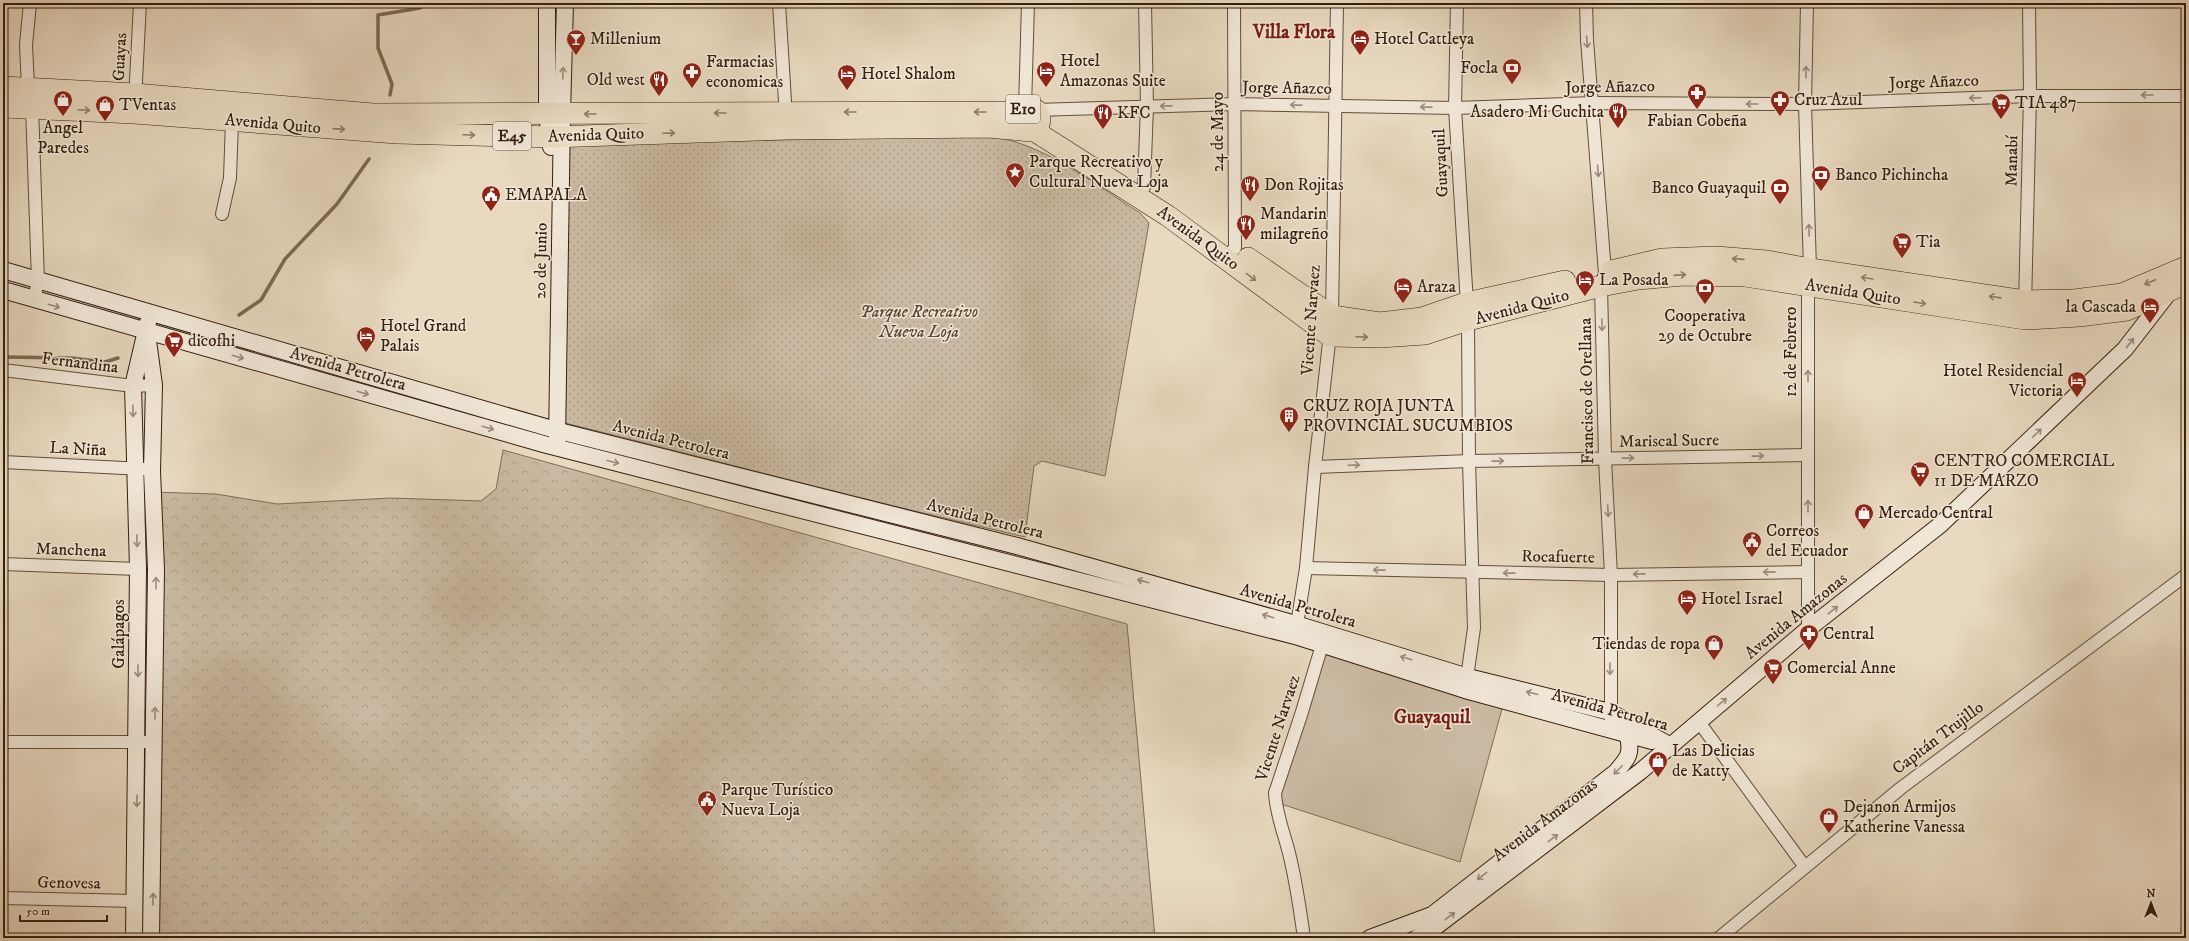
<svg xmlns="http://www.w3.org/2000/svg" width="2189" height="941" viewBox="0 0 2189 941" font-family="'IM FELL DW Pica',serif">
  <defs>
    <pattern id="forest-crowns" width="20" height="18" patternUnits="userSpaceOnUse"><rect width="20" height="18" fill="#cab9a2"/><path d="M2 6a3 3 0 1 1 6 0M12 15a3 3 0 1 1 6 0" fill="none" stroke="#ae9f8a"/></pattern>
    <pattern id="park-dots" width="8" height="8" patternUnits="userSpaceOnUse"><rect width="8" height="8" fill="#cab9a2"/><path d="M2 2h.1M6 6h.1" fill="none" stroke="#ae9f8a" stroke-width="1.8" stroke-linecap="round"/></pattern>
  </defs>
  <rect width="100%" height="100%" fill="#e8d9c0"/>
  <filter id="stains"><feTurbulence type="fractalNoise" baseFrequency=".005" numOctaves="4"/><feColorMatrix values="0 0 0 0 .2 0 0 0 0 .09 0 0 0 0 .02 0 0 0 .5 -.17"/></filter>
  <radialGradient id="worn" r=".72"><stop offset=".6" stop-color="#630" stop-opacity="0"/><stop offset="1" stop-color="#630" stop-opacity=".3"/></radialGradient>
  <path fill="#cab9a2" stroke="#806c58" d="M1323,653l180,52 -43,157 -182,-59z"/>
  <path fill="url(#forest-crowns)" stroke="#806c58" d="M503,450l624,174 28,314h-998l-6,-446 65,2 61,10 114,-6 90,3 15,-12z"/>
  <path fill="url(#park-dots)" stroke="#806c58" d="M987,136c54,5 107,48 153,77l9,10 -44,253 -63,-15 -8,5 -9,71c-154,-35 -307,-76 -460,-114l4,-279z"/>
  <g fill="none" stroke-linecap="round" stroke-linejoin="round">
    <g stroke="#7c6954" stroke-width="3.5">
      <path d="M390,95l2,-11 -14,-36v-33l42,-7 9,-5"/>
      <path d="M239,315l22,-15 24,-41 52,-55 32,-45"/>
      <path d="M3,357l68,1 34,4 13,-4"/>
    </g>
    <g stroke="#624e3a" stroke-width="14">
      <g id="street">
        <path d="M779,3l7,115"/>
        <path d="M1457,3l-2,105 13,212 1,141 5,167 -8,57"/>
        <path d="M1586,3l1,37 18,233 -4,13 4,173 6,116v145"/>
        <path d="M1807,3l-2,101 5,165 -2,16v344"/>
        <path d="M28,87l-2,-42 4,-42"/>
        <path d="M135,100l5,-97"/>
        <path d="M32,107l6,174 -4,19"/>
        <path d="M1025,108l3,-105"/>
        <path d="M1035,110l200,-6 220,4 138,-5 212,1 225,-8h156"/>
        <path d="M1144,187l3,-81 -2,-103"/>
        <path d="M222,214l8,-36 2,-57"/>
        <path d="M1226,258l9,-10 -1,-245"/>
        <path d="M2025,306l5,-210 -1,-93"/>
        <path d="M3,370l130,16 21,-1"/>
        <path d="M3,462l141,7"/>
        <path d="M1315,467l154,-6 339,-6"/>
        <path d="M3,564l135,5"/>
        <path d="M1306,568l305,7 197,-3"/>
        <path d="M1296,631l10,-63 9,-101 17,-151 5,-313"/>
        <path d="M1699,722l106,145"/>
        <path d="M3,742h152"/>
        <path d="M3,898l132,3"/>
        <path d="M1304,938c-4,-29 -8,-57 -15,-85 -5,-20 -13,-39 -14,-60l26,-78 21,-70"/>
        <path d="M1719,938l182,-150 285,-213"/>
      </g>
    </g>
    <g stroke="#351f0e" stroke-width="18">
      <g id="secondary">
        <path d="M547,3v111l4,33"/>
        <path d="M3,270l556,161 458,115 282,79 169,52 142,35 61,34"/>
        <path d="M3,290l544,155 748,191 170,54 187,51"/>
        <path d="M148,341l6,44 -2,86 4,98 -5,369"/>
        <path d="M557,442l5,-328 3,-111"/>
        <path d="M134,938l4,-369 -5,-183 15,-64"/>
        <path d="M1370,938l62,-23 184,-143c12,-14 16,-18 12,-36"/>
        <path d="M1417,938l17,-10 207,-157 167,-142 132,-104 185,-176 45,-58"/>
      </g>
    </g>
    <g stroke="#351f0e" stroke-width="22">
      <g id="highway">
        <path d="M3,87l132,7 238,20 646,-2"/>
        <path d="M3,107l131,6 263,20 155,4 235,-8 201,-2 34,3"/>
        <circle cx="1028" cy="119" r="12"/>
        <path d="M1033,130l135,86 162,120 50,1 45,-3 43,-14 133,-34 37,-7 45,-4 62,1 280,43 54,-3 48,-6 59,-27"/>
        <path d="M1248,258l84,58 48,7 42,-5 44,-15 99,-22"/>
        <path d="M1611,271l51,-12 54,-2 51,4 43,8 215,32 49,-1 48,-6 64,-27"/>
      </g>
    </g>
    <use href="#street" stroke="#f0e6d6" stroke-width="12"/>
    <use href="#secondary" stroke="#f0e6d6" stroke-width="16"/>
    <use href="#highway" stroke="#e8d9c0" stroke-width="21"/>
  </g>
  <defs><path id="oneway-shaft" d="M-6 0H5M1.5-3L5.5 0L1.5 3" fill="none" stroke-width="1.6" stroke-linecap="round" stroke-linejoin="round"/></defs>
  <g stroke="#9c8c7c">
    <use href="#oneway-shaft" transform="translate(1587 42) rotate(86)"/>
    <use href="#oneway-shaft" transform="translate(1806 72) rotate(-89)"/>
    <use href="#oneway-shaft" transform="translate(563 73) rotate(-88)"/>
    <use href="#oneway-shaft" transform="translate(2147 95) rotate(180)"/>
    <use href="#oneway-shaft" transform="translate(1975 98) rotate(178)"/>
    <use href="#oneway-shaft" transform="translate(1752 104) rotate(-180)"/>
    <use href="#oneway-shaft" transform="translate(1296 105) rotate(-179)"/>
    <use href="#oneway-shaft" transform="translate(1166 106) rotate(179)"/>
    <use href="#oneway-shaft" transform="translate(1426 107) rotate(-179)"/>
    <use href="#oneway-shaft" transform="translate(1598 171) rotate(86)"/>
    <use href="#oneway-shaft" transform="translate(1809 230) rotate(-92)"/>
    <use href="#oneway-shaft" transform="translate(54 306) rotate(16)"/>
    <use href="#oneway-shaft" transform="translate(1602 325) rotate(89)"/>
    <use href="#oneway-shaft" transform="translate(2130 343) rotate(-52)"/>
    <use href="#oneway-shaft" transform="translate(238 357) rotate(16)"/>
    <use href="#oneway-shaft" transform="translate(1808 376) rotate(-90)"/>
    <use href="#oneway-shaft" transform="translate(363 393) rotate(16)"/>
    <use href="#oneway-shaft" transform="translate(133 411) rotate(89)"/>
    <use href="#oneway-shaft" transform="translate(488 428) rotate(16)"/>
    <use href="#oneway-shaft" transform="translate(2037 433) rotate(-44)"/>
    <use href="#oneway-shaft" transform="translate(1758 456) rotate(-1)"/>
    <use href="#oneway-shaft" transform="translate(1628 458) rotate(-1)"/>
    <use href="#oneway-shaft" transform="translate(1498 461) rotate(-1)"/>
    <use href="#oneway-shaft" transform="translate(613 462) rotate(14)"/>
    <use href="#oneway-shaft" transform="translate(1354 465) rotate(-2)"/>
    <use href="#oneway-shaft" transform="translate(1808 506) rotate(-90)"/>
    <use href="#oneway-shaft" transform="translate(1608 511) rotate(87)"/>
    <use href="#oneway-shaft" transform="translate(137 541) rotate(88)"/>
    <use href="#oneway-shaft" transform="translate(1379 570) rotate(-179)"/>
    <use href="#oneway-shaft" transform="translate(1769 572) rotate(179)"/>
    <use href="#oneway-shaft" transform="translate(1509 573) rotate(-179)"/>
    <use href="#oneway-shaft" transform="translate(1639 574) rotate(179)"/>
    <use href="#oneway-shaft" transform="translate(1143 581) rotate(-164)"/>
    <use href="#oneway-shaft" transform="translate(156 583) rotate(-90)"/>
    <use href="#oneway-shaft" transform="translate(1833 610) rotate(-38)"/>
    <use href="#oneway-shaft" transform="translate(1268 616) rotate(-164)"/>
    <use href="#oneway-shaft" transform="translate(1406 658) rotate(-163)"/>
    <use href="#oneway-shaft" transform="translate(1610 669) rotate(90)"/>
    <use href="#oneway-shaft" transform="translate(138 671) rotate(90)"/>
    <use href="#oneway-shaft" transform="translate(1532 693) rotate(-166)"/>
    <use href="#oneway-shaft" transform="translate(1722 702) rotate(-40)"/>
    <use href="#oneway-shaft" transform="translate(155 713) rotate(-90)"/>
    <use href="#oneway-shaft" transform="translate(1618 770) rotate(134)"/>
    <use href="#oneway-shaft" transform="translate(137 801) rotate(91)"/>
    <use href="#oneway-shaft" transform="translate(1553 838) rotate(-37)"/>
    <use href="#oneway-shaft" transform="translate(1482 876) rotate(142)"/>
    <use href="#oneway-shaft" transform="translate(153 899) rotate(-89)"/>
    <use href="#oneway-shaft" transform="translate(1450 916) rotate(-37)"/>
  </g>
  <g stroke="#8e7c67">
    <use href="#oneway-shaft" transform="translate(84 110) rotate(3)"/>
    <use href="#oneway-shaft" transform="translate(850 112) rotate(180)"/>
    <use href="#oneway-shaft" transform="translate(980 112) rotate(180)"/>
    <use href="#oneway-shaft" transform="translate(720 113) rotate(180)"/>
    <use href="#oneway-shaft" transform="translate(590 114) rotate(180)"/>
    <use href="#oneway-shaft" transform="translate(339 129) rotate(4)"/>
    <use href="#oneway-shaft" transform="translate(669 133) rotate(-2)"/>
    <use href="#oneway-shaft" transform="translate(469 135) rotate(2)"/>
    <use href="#oneway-shaft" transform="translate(1738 259) rotate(-176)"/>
    <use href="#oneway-shaft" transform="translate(1680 275) rotate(-4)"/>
    <use href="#oneway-shaft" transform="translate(1251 277) rotate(37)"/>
    <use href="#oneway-shaft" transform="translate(1867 278) rotate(-171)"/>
    <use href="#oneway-shaft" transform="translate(2150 282) rotate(157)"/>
    <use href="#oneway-shaft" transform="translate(1995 297) rotate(-172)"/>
    <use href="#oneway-shaft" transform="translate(1920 303) rotate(9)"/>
    <use href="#oneway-shaft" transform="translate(1362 337) rotate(2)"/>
  </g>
  <defs>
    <g id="bar-pin" transform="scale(1)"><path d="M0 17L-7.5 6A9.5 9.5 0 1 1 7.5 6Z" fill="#8f2418" stroke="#f0e6d6"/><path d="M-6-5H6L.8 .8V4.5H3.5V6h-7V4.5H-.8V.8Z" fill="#fff"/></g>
    <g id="hotel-pin" transform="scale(1)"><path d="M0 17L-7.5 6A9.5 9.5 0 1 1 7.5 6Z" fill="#8f2418" stroke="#f0e6d6"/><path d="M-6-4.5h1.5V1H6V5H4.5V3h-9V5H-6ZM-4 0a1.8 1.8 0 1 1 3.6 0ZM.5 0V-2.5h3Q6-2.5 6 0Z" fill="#fff"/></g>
    <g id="bank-pin" transform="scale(1)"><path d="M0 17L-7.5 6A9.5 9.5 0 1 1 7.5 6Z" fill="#8f2418" stroke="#f0e6d6"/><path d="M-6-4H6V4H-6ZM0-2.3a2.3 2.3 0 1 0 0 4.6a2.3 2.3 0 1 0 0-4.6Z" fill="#fff"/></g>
    <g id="pharmacy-pin" transform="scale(1)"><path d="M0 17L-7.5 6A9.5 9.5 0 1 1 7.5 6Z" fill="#8f2418" stroke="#f0e6d6"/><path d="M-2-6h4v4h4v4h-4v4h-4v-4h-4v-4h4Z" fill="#fff"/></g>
    <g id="restaurant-pin" transform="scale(1)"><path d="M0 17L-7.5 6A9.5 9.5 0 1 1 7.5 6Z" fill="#8f2418" stroke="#f0e6d6"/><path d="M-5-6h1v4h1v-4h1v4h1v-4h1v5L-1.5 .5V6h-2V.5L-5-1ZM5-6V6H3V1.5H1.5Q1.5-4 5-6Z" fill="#fff"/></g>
    <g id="shop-pin" transform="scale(1)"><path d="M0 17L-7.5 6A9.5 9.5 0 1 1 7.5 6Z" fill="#8f2418" stroke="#f0e6d6"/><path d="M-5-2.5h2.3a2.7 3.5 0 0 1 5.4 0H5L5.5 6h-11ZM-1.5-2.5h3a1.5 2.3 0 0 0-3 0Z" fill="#fff"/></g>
    <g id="supermarket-pin" transform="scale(1)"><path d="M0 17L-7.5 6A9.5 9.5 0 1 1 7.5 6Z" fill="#8f2418" stroke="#f0e6d6"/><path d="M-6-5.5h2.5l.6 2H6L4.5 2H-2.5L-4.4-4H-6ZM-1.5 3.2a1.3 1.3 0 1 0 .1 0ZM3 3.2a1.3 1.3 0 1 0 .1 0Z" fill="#fff"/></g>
    <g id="sight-pin" transform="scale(1)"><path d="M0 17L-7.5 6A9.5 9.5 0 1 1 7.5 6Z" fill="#8f2418" stroke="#f0e6d6"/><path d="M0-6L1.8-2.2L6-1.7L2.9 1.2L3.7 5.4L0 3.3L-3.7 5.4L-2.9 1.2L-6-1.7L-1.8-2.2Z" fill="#fff"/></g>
    <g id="civic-pin" transform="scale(1)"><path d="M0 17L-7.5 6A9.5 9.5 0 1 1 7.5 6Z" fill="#8f2418" stroke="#f0e6d6"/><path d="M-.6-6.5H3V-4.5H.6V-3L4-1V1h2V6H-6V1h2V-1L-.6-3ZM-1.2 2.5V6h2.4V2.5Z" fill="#fff"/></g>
    <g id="building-pin" transform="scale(1)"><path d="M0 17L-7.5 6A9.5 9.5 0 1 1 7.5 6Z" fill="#8f2418" stroke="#f0e6d6"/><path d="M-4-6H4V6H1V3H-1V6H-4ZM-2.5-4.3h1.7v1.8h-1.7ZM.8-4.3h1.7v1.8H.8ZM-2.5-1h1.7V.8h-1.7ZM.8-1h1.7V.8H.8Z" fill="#fff"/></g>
  </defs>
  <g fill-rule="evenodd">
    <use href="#bar-pin" x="576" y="39"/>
    <use href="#hotel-pin" x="1360" y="39"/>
    <use href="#bank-pin" x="1512" y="68"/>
    <use href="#hotel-pin" x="1046" y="71"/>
    <use href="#pharmacy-pin" x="692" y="72"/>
    <use href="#hotel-pin" x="847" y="74"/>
    <use href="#restaurant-pin" x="659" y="80"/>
    <use href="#pharmacy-pin" x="1697" y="93"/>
    <use href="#shop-pin" x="63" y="100"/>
    <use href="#pharmacy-pin" x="1780" y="100"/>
    <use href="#supermarket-pin" x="2001" y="103"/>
    <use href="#shop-pin" x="105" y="105"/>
    <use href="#restaurant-pin" x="1618" y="112"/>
    <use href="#restaurant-pin" x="1103" y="113"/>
    <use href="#sight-pin" x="1015" y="172"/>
    <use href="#bank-pin" x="1821" y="175"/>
    <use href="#restaurant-pin" x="1250" y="185"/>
    <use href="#bank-pin" x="1780" y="188"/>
    <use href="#civic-pin" x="491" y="195"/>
    <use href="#restaurant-pin" x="1246" y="224"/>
    <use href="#supermarket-pin" x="1902" y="242"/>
    <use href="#hotel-pin" x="1585" y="280"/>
    <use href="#hotel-pin" x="1403" y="287"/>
    <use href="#bank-pin" x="1705" y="288"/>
    <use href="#hotel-pin" x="2150" y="307"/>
    <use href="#hotel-pin" x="366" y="336"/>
    <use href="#supermarket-pin" x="174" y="341"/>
    <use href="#hotel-pin" x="2077" y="381"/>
    <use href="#building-pin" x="1289" y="416"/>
    <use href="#supermarket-pin" x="1920" y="471"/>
    <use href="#shop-pin" x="1864" y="513"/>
    <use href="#civic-pin" x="1752" y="541"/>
    <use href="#hotel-pin" x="1687" y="599"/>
    <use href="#pharmacy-pin" x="1809" y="634"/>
    <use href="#shop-pin" x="1714" y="644"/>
    <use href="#supermarket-pin" x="1773" y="668"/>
    <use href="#shop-pin" x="1658" y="761"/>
    <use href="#civic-pin" x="707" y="800"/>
    <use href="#shop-pin" x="1829" y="817"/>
  </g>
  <g text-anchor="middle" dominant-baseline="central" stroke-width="3" stroke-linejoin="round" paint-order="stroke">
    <g fill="#f0e6d6" stroke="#6d5b4a" stroke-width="1">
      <rect x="1006" y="95" width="34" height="28" rx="3"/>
      <rect x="493" y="122" width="38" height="28" rx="3"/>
    </g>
    <g font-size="16" font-weight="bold" fill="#351f0e">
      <text x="1023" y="109">E10</text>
      <text x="512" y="136">E45</text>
    </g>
    <g font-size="17" fill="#351f0e" stroke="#f0e6d6" text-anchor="start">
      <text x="590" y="39">Millenium</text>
      <text x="1374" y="39">Hotel Cattleya</text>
      <text x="1060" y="61">Hotel<tspan x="1060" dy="20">Amazonas Suite</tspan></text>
      <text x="706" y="62">Farmacias<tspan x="706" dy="20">economicas</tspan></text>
      <text x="1498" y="68" text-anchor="end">Focla</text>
      <text x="861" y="74">Hotel Shalom</text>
      <text x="645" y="80" text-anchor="end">Old west</text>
      <text x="1794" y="100">Cruz Azul</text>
      <text x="2015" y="103">TIA 487</text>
      <text x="119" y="105">TVentas</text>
      <text x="1604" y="112" text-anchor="end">Asadero Mi Cuchita</text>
      <text x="1117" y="113">KFC</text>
      <text x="1697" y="121" text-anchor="middle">Fabian Cobeña</text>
      <text x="63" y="128" text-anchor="middle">Angel<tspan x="63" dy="20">Paredes</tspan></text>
      <text x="1029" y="162">Parque Recreativo y<tspan x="1029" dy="20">Cultural Nueva Loja</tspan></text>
      <text x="1835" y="175">Banco Pichincha</text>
      <text x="1264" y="185">Don Rojitas</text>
      <text x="1766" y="188" text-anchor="end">Banco Guayaquil</text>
      <text x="505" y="195">EMAPALA</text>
      <text x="1260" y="214">Mandarin<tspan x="1260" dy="20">milagreño</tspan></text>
      <text x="1916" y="242">Tia</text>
      <text x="1599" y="280">La Posada</text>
      <text x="1417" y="287">Araza</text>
      <text x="2136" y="307" text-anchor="end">la Cascada</text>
      <text x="1705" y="316" text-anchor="middle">Cooperativa<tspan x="1705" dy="20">29 de Octubre</tspan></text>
      <text x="380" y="326">Hotel Grand<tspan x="380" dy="20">Palais</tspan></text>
      <text x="188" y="341">dicofhi</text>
      <text x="2063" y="371" text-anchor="end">Hotel Residencial<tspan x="2063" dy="20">Victoria</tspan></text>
      <text x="1303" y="406">CRUZ ROJA JUNTA<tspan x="1303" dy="20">PROVINCIAL SUCUMBIOS</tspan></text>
      <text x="1934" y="461">CENTRO COMERCIAL<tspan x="1934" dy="20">11 DE MARZO</tspan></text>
      <text x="1878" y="513">Mercado Central</text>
      <text x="1766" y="531">Correos<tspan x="1766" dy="20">del Ecuador</tspan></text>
      <text x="1701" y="599">Hotel Israel</text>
      <text x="1823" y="634">Central</text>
      <text x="1700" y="644" text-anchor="end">Tiendas de ropa</text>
      <text x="1787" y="668">Comercial Anne</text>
      <text x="1672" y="751">Las Delicias<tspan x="1672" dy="20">de Katty</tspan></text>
      <text x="721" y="790">Parque Turístico<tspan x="721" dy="20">Nueva Loja</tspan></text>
      <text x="1843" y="807">Dejanon Armijos<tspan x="1843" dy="20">Katherine Vanessa</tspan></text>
    </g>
    <g font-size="17" fill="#351f0e" stroke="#f0e6d6">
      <text transform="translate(120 57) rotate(-87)">Guayas</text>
      <text transform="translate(1934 82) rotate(-2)">Jorge Añazco</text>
      <text transform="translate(1610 87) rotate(-1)">Jorge Añazco</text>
      <text transform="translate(1287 88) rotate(1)">Jorge Añazco</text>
      <text transform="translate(273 124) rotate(5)">Avenida Quito</text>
      <text transform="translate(1218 132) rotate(-90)">24 de Mayo</text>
      <text transform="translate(596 135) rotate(-2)">Avenida Quito</text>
      <text transform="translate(2012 161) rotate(-89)">Manabí</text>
      <text transform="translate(1441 163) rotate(-93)">Guayaquil</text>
      <text transform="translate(1198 238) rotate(36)">Avenida Quito</text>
      <text transform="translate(541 261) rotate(-89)">20 de Junio</text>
      <text transform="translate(1853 292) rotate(9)">Avenida Quito</text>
      <text transform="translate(1522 307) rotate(-15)">Avenida Quito</text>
      <text transform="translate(1311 320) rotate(-86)">Vicente Narvaez</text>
      <text transform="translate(1791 352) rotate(-90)">12 de Febrero</text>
      <text transform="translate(80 363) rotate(7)">Fernandina</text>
      <text transform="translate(348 369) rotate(16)">Avenida Petrolera</text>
      <text transform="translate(1587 391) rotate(-91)">Francisco de Orellana</text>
      <text transform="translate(671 440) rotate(14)">Avenida Petrolera</text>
      <text transform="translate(1669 441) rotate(-1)">Mariscal Sucre</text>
      <text transform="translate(78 449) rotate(3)">La Niña</text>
      <text transform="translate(985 519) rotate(14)">Avenida Petrolera</text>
      <text transform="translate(71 550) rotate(2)">Manchena</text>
      <text transform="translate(1558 557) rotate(1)">Rocafuerte</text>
      <text transform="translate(1298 606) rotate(16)">Avenida Petrolera</text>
      <text transform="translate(1796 616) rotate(-39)">Avenida Amazonas</text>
      <text transform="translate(119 634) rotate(-90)">Galápagos</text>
      <text transform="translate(1610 710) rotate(15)">Avenida Petrolera</text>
      <text transform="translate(1278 728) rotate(-72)">Vicente Narvaez</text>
      <text transform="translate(1938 738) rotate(-37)">Capitán Trujillo</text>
      <text transform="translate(1545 820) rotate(-37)">Avenida Amazonas</text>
      <text transform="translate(69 883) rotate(1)">Genovesa</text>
    </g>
    <g font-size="17" font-style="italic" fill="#5a4633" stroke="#f0e6d6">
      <text x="919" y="312">Parque Recreativo<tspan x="919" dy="20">Nueva Loja</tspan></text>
    </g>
    <g font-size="19" font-weight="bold" fill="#7a1f14" stroke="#f0e6d6">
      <text x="1294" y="32">Villa Flora</text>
      <text x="1432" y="717">Guayaquil</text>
    </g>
  </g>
  <rect width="2189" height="941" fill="none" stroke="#e8d9c0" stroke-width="16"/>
  <rect x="4" y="4" width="2181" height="933" fill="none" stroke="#351f0e" stroke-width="2"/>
  <rect x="8" y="8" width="2173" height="925" fill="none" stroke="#351f0e"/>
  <g transform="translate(2151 903)" stroke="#f0e6d6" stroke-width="3" paint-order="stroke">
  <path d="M0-3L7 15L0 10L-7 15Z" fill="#351f0e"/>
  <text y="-6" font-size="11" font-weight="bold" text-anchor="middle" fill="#351f0e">N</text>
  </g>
  <path d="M20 915v6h87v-6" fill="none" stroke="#351f0e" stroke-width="2"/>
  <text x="26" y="915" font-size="12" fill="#351f0e" stroke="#f0e6d6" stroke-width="3" paint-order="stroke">50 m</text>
  <rect width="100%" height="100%" filter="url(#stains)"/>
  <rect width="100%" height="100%" fill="url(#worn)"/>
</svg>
